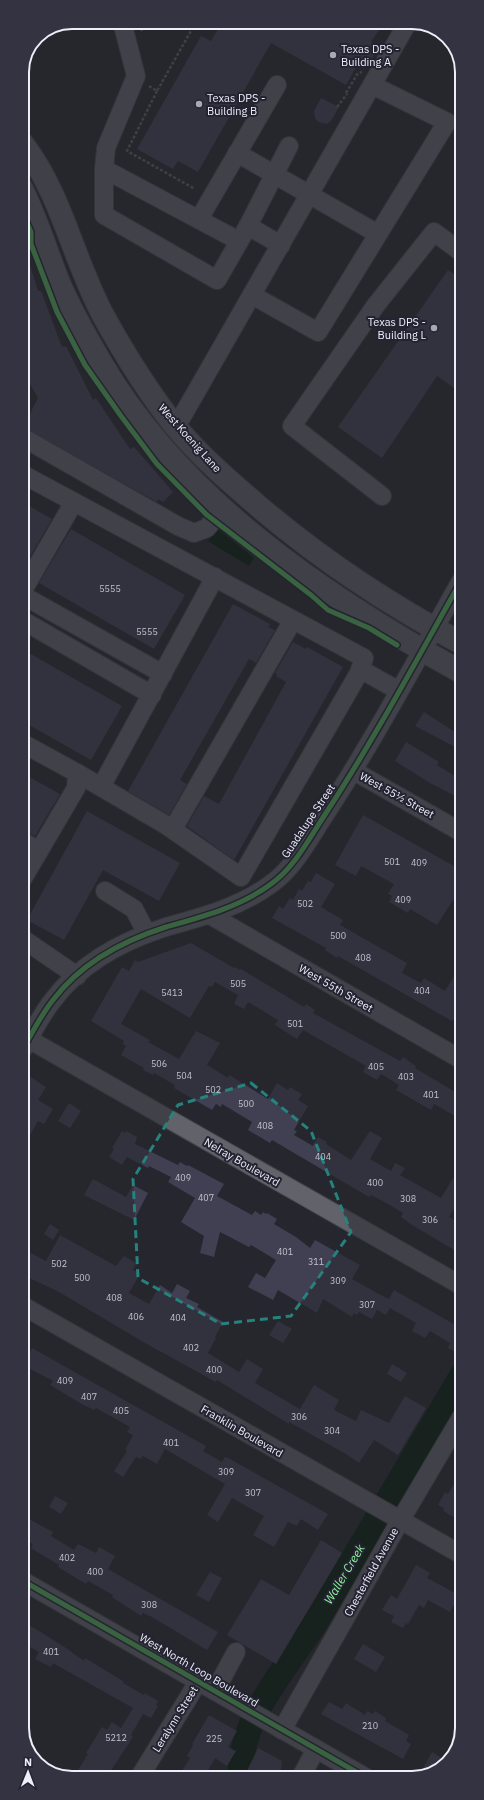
<svg xmlns="http://www.w3.org/2000/svg" width="484" height="1800" viewBox="0 0 484 1800" font-family="'IBM Plex Sans',sans-serif">
  <rect width="100%" height="100%" fill="#26262e"/>
  <g fill="#1e5127">
    <path d="M461,704v16l-7,-4z"/>
    <path d="M245,1733l8,5 -11,33v6h-8z"/>
  </g>
  <path fill="#061b0a" d="M218,529l36,29 -5,8 -41,-25z"/>
  <g fill="none" stroke-linecap="round" stroke-linejoin="round">
    <path stroke="#061b0a" stroke-width="25" d="M240,1777c1,-66 49,-109 80,-162 47,-80 95,-160 142,-240"/>
  </g>
  <g fill="#413f52">
    <path d="M222,22h143l14,8 -8,12 8,5 -13,21 -8,-4 -12,21 -75,-42 -73,129 -20,-11 -5,8 -36,-20 64,-113 10,5z"/>
    <path d="M321,98l18,9 -8,14 -4,3 -9,-2 -3,-4 -1,-7z"/>
    <path d="M22,249h3l13,42h3l21,56 4,-1 27,54 3,-2 34,51 4,-2 39,45 -10,10 -5,-3 -1,3 -134,-75 15,-29 -16,-28z"/>
    <path d="M448,270l13,9v114l-24,-17 -55,82 -44,-31z"/>
    <path d="M22,502l30,17 -30,51z"/>
    <path d="M71,529l114,66 -31,54 -115,-66z"/>
    <path d="M233,604l37,20 -2,3 7,3 -19,33 -7,-4 -69,121 7,4 -18,31 -41,-24z"/>
    <path d="M293,642l13,7 1,-2 36,20 -109,193 -47,-34 17,-30 15,8 67,-122 -10,-6 1,-2 -2,-1z"/>
    <path d="M22,649l100,57 -31,54 -69,-39z"/>
    <path d="M424,712l37,24v14l-46,-24z"/>
    <path d="M406,742l33,20 -2,3 24,15v19l-31,-16 -35,-22z"/>
    <path d="M22,773l38,21 -25,42 -13,-5z"/>
    <path d="M87,811l93,52 -21,38 -56,-31 -39,70 -37,-20z"/>
    <path d="M363,815l98,55 1,34 -9,-4 -16,25 -27,-16 -2,4 -19,-11 3,-6 -4,-2 6,-10 -33,-18 -5,10 -21,-11z"/>
    <path d="M316,873l19,11 -14,23 22,13 -3,5 67,38 -5,10 19,10 3,-5 21,13 17,-28v60l-8,-4 -2,2 -114,-65 -1,2 -12,-8 1,-2 -54,-30 7,-12 4,3 7,-11 3,2 6,-11 3,2 6,-10 3,1z"/>
    <path d="M191,943l43,25v-1l6,3 1,-1 63,38 2,-3 9,6 -2,3 87,48 3,-4 13,9 -1,2 47,28v24l-28,-16 -3,6 -35,-20 3,-5 -18,-11 -4,6 -14,-8 3,-6 -63,-36 -6,9 -22,-14 3,-5 -30,-18 -4,7 -10,-5 4,-9 -23,-13 -3,5 -3,-1 -19,32 -49,-29 -20,35 29,16 -2,2 31,17 17,-28 24,12 -13,22 21,13 1,-3 39,24 9,-16 11,7 2,-3 12,7 -4,6 10,6 -14,24 3,1 -3,4 19,11 5,-9 9,5 -1,2 25,16 19,-29 12,7 -12,21 21,12 4,-8 10,5 -5,7 41,23 12,-20 9,1v16l-13,22 13,7v28l-5,-3 -1,2 -44,-26 -11,-8 2,-4 -13,-8 -19,-10 -2,2 -97,-57 -2,3 -22,-13 4,-8 -30,-18 -1,3 -5,-3 -4,6 -38,-22 1,-3 -21,-12 -1,2 -10,-5 1,-2 -23,-13 5,-9 -4,-2 2,-3 -33,-20 31,-54 7,4 6,-11 3,2z"/>
    <path d="M29,1076l17,11 -8,13 15,9 -9,15 -6,-3 -15,26v-60z"/>
    <path d="M69,1103l12,8 -11,17 -12,-7z"/>
    <path d="M122,1131l3,2 1,-2 11,6 -2,7 43,21 2,-3 7,4 1,-1 36,19 -7,12 35,19 3,-4 6,4 2,-3 3,2 1,-1 10,6 -3,5 22,13 14,11 5,-8 45,25 -8,14 27,15 10,5 5,-9 65,37 3,-5v34l-14,-8 2,-5 -20,-12 -5,7 -13,-7 4,-8 -26,-15 -4,7 -9,-5 -5,9 -13,-7 -2,3 -3,-2 -2,4 -29,-18 -6,14 -39,-23 -5,10 -25,-13 8,-14 9,5 11,-18 -25,-15 -2,2 -29,-15 -6,25 -14,-4 4,-17 -23,-14 14,-24 -27,-16 3,-5 -22,-11 -1,2 -21,-11 -5,8 -13,-8 5,-8 -2,-1z"/>
    <path d="M93,1179l33,18 7,-12 15,8 -14,27 -50,-25z"/>
    <path d="M50,1224l9,6 -6,10 -9,-6z"/>
    <path d="M60,1235l56,31 8,-10 12,7 -3,7 7,4 -11,19 20,11 11,-19 12,8 5,-9 13,7 -4,7 13,6 -2,3 26,15 -8,15 1,1 -8,15 31,19 8,-13 16,10 -8,14 45,26 14,-24 25,15 -5,10 22,11 5,-11 28,13 16,-27 21,12 -28,47 -24,-15 -15,23 -13,-9 -57,-32v2l-72,-44 -1,2 -71,-39 -86,-51 -36,-17v-26l23,12z"/>
    <path d="M278,1321l14,8 -9,14 -14,-8z"/>
    <path d="M32,1348l174,98 -3,5 19,11 3,-5 5,2 98,55 -10,16 -17,-11 -4,7 -9,-4 -14,25 -21,-12 11,-19 -32,-18 -14,24 -11,-7 18,-31 -60,-35 -8,15 -14,-8 -2,3 -5,-2 -13,20 -9,-6 13,-20 -2,-1 8,-15 -6,-3 3,-5 -34,-19 -2,2 -14,-7 -30,-18 3,-4 -30,-16z"/>
    <path d="M392,1364l15,9 -6,9 -14,-8z"/>
    <path d="M462,1471v50l-14,-7 -5,-4 1,-2 -6,-3 7,-13 3,2z"/>
    <path d="M55,1496l13,7 -7,11 -12,-7z"/>
    <path d="M23,1516l30,16 -2,4 23,14 4,-6 18,9 3,-6 16,9 -7,13 110,63 -11,18 -55,-33 -9,-4 -2,3 -29,-19 1,-2 -25,-14 -2,3 -28,-17 1,-2 -28,-17 2,-4 -10,-5z"/>
    <path d="M321,1540l21,13 -66,111 -49,-29 34,-56 28,16z"/>
    <path d="M416,1565l14,8 -3,5 32,17 -9,17 -22,-12 -4,8 -5,-3 -11,19 -2,-1 -3,5 -12,-6 3,-6 -12,-6 9,-15 6,4z"/>
    <path d="M210,1572l12,6 -13,24 -13,-7z"/>
    <path d="M23,1621l43,27 18,13 1,-3 38,23v2l21,12 1,-2 13,8 -2,4 2,1 -7,12 -8,-4 -12,21 2,2 -27,41h-33l15,-24 -2,-1 16,-26 5,3 5,-8 9,6 12,-20 -80,-45 -2,4 -16,-8 4,-7 -16,-9z"/>
    <path d="M363,1644l22,13 -9,15 -22,-13z"/>
    <path d="M329,1702l13,7 4,-6 19,12 2,-4 6,3 2,-3 11,7 -1,3 24,14 -3,6 5,3 -8,15 -82,-45z"/>
    <path d="M209,1715l28,16 -9,16 8,4 -9,15 -12,-8 -11,20h-12l-10,-7 8,-13 -3,-2 6,-11 -1,-1z"/>
    <path d="M258,1748l24,13 -2,16h-36z"/>
    <path d="M432,1752l13,8 -4,6 -19,11h-4z"/>
  </g>
  <g fill="none" stroke-linecap="round" stroke-linejoin="round">
    <g stroke="#44444b" stroke-width="20">
      <g id="minor">
        <path d="M122,22l14,54 -30,72 -2,21 135,72"/>
        <path d="M237,153l141,81"/>
        <path d="M104,169v46l113,65 31,-54 41,-80"/>
        <path d="M199,219l78,-134"/>
        <path d="M248,226l33,19"/>
        <path d="M252,295l66,37 129,-210 -75,-37"/>
        <path d="M176,427l232,-405"/>
        <path d="M22,437l156,89 16,7 13,-5 16,-20"/>
        <path d="M22,474l52,28 -52,90"/>
        <path d="M382,496l-90,-70 84,-121 58,-73 27,20"/>
        <path d="M74,502l290,156 -4,13 -119,206 -75,-52 -89,-52"/>
        <path d="M22,595l141,79"/>
        <path d="M22,620l130,75"/>
        <path d="M360,669l39,22"/>
        <path d="M22,743l55,30 -1,15 -54,92"/>
        <path d="M354,771l107,61"/>
        <path d="M101,787l114,-210"/>
        <path d="M173,829l120,-209"/>
        <path d="M22,841l17,10"/>
        <path d="M105,891l29,18 13,25"/>
        <path d="M210,915l252,145"/>
        <path d="M23,939l54,37"/>
        <path d="M23,1036l439,250"/>
        <path d="M23,1049c9,-16 18,-34 30,-49 28,-37 69,-59 113,-73 36,-10 74,-20 105,-43 24,-17 39,-47 55,-71 49,-75 91,-154 135,-232"/>
        <path d="M23,1306l439,249"/>
        <path d="M23,1581l342,196"/>
        <path d="M215,1691l21,-39"/>
        <path d="M282,1730l118,-209 62,-105"/>
        <path d="M301,1777l15,-28"/>
        <path d="M139,1778l59,-96"/>
      </g>
    </g>
    <g stroke="#44444b" stroke-width="24">
      <g id="major">
        <path d="M22,143c40,51 51,117 82,174 21,38 44,75 71,109 24,29 53,54 82,79 62,53 131,99 204,138"/>
        <path d="M22,189c15,30 24,61 36,91 12,29 28,57 44,84 80,136 223,233 359,308"/>
      </g>
    </g>
    <g stroke="#5d5d63" stroke-width="2.5" stroke-dasharray="3 2" stroke-linecap="butt">
      <path d="M375,22l12,7"/>
      <path d="M141,31l5,-9"/>
      <path d="M149,86l8,5 39,-69"/>
      <path d="M157,91l-30,60 68,38"/>
      <path d="M346,93l12,-20 4,-1"/>
      <path d="M337,107l10,-13"/>
    </g>
    <use href="#minor" stroke="#62626a" stroke-width="18"/>
    <use href="#major" stroke="#5f606a" stroke-width="22"/>
    <g stroke="#232332" stroke-width="8">
      <g id="cycleway">
        <path d="M22,212l9,20v12l26,68 28,53 36,51 36,48 50,51 104,80 17,15 41,18 28,17"/>
        <path d="M23,1049c9,-16 18,-34 30,-49 28,-37 69,-59 113,-73 36,-10 74,-20 105,-43 24,-17 39,-47 55,-71 49,-75 91,-154 135,-232"/>
        <path d="M23,1581l342,196"/>
      </g>
    </g>
    <use href="#cycleway" stroke="#51ab58" stroke-width="5"/>
  </g>
  <path d="M0 0H484V1800H0ZM251,1083l60,48 40,101 -60,84 -70,8 -83,-46 -5,-99 45,-74z" fill="#26262e" fill-opacity=".55" fill-rule="evenodd"/>
  <path fill="none" stroke="#25827c" stroke-width="3" stroke-dasharray="8 5" stroke-linejoin="round" d="M251,1083l60,48 40,101 -60,84 -70,8 -83,-46 -5,-99 45,-74z"/>
  <g fill="#a7a8b1" stroke="#232332" stroke-width="1.5">
    <circle cx="333" cy="55" r="4"/>
    <circle cx="199" cy="104" r="4"/>
    <circle cx="434" cy="328" r="4"/>
  </g>
  <g text-anchor="middle" dominant-baseline="central" stroke-width="4" stroke-linejoin="round" paint-order="stroke">
    <g font-size="9" fill="#c2c2ce">
      <text x="110" y="588">5555</text>
      <text x="147" y="631">5555</text>
      <text x="392" y="861">501</text>
      <text x="419" y="862">409</text>
      <text x="403" y="899">409</text>
      <text x="305" y="903">502</text>
      <text x="338" y="935">500</text>
      <text x="363" y="957">408</text>
      <text x="238" y="983">505</text>
      <text x="422" y="990">404</text>
      <text x="172" y="992">5413</text>
      <text x="295" y="1023">501</text>
      <text x="159" y="1063">506</text>
      <text x="376" y="1066">405</text>
      <text x="184" y="1075">504</text>
      <text x="406" y="1076">403</text>
      <text x="213" y="1089">502</text>
      <text x="431" y="1094">401</text>
      <text x="246" y="1103">500</text>
      <text x="265" y="1125">408</text>
      <text x="323" y="1156">404</text>
      <text x="183" y="1177">409</text>
      <text x="375" y="1182">400</text>
      <text x="206" y="1197">407</text>
      <text x="408" y="1198">308</text>
      <text x="430" y="1219">306</text>
      <text x="285" y="1251">401</text>
      <text x="316" y="1261">311</text>
      <text x="59" y="1263">502</text>
      <text x="82" y="1277">500</text>
      <text x="338" y="1280">309</text>
      <text x="114" y="1297">408</text>
      <text x="367" y="1304">307</text>
      <text x="136" y="1316">406</text>
      <text x="178" y="1317">404</text>
      <text x="191" y="1347">402</text>
      <text x="214" y="1369">400</text>
      <text x="65" y="1380">409</text>
      <text x="89" y="1396">407</text>
      <text x="121" y="1410">405</text>
      <text x="299" y="1416">306</text>
      <text x="332" y="1430">304</text>
      <text x="171" y="1442">401</text>
      <text x="226" y="1471">309</text>
      <text x="253" y="1492">307</text>
      <text x="67" y="1557">402</text>
      <text x="95" y="1571">400</text>
      <text x="149" y="1604">308</text>
      <text x="51" y="1651">401</text>
      <text x="370" y="1725">210</text>
      <text x="116" y="1737">5212</text>
      <text x="214" y="1738">225</text>
    </g>
    <g font-size="11" fill="#edeef8" stroke="#232332" text-anchor="start">
      <text x="341" y="49">Texas DPS -<tspan x="341" dy="13">Building A</tspan></text>
      <text x="207" y="98">Texas DPS -<tspan x="207" dy="13">Building B</tspan></text>
      <text x="426" y="322" text-anchor="end">Texas DPS -<tspan x="426" dy="13">Building L</tspan></text>
    </g>
    <g font-size="11" fill="#edeef8" stroke="#232332">
      <text transform="translate(190 438) rotate(48)">West Koenig Lane</text>
      <text transform="translate(397 795) rotate(29)">West 55½ Street</text>
      <text transform="translate(308 821) rotate(-56)">Guadalupe Street</text>
      <text transform="translate(336 988) rotate(30)">West 55th Street</text>
      <text transform="translate(242 1162) rotate(30)">Nelray Boulevard</text>
      <text transform="translate(242 1431) rotate(30)">Franklin Boulevard</text>
      <text transform="translate(371 1572) rotate(-61)">Chesterfield Avenue</text>
      <text transform="translate(199 1670) rotate(30)">West North Loop Boulevard</text>
      <text transform="translate(175 1719) rotate(-58)">Leralynn Street</text>
    </g>
    <g font-size="12" font-style="italic" fill="#8ef398" stroke="#232332">
      <text transform="translate(344 1574) rotate(-59)">Waller Creek</text>
    </g>
  </g>
  <path d="M0 0H484V1800H0ZM72 29H412A43 43 0 0 1 455 72V1728A43 43 0 0 1 412 1771H72A43 43 0 0 1 29 1728V72A43 43 0 0 1 72 29Z" fill="#333342" fill-rule="evenodd"/>
  <path fill="none" stroke="#edeef8" stroke-width="2" d="M72 29H412A43 43 0 0 1 455 72V1728A43 43 0 0 1 412 1771H72A43 43 0 0 1 29 1728V72A43 43 0 0 1 72 29Z"/>
  <g transform="translate(28 1772) rotate(1)" stroke="#232332" stroke-width="3" paint-order="stroke">
  <path d="M0-3L7 15L0 10L-7 15Z" fill="#edeef8"/>
  <text y="-6" font-size="11" font-weight="bold" text-anchor="middle" fill="#edeef8">N</text>
  </g>
</svg>
